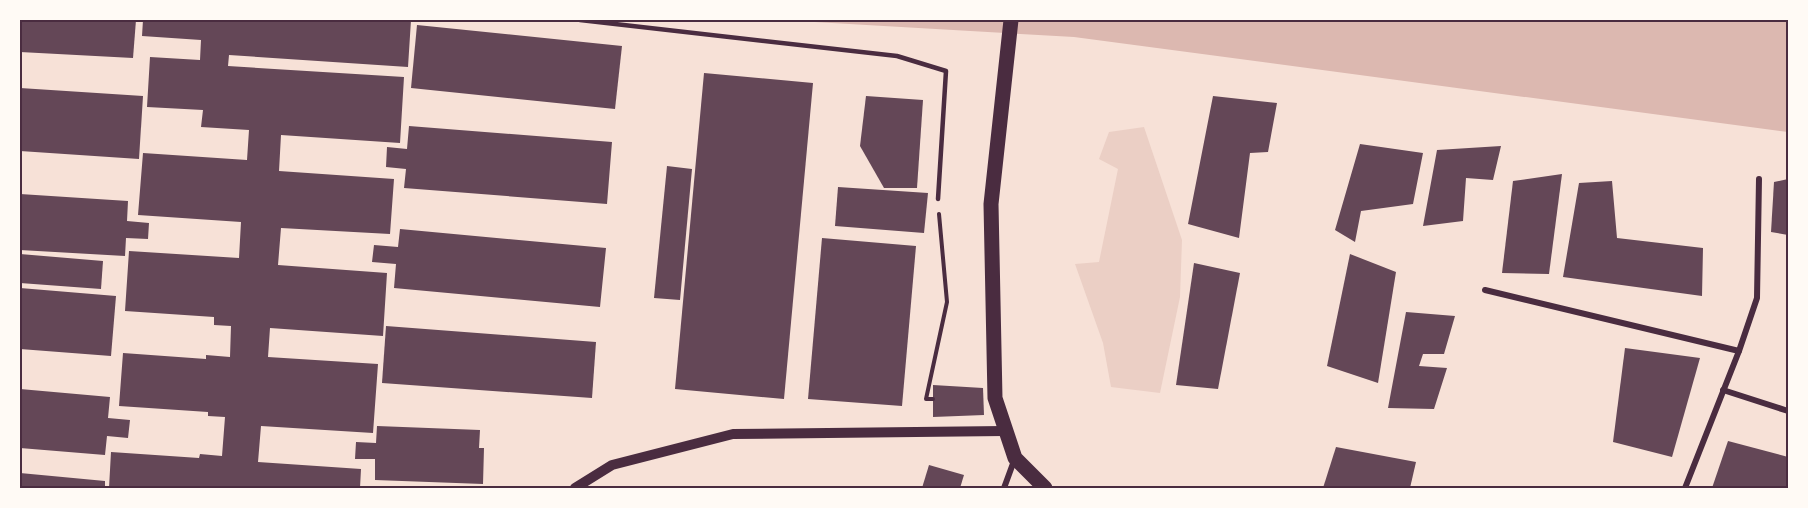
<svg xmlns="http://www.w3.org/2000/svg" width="1808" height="508" viewBox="0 0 1808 508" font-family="'IBM Plex Serif',serif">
  <rect width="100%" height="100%" fill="#f7e1d7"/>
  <path fill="#ebcfc5" d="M1144,127l38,113 -2,57 -20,96 -49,-6 -8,-44 -28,-79 24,-2 19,-93 -19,-10 10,-27z"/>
  <path fill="#dcb8b0" d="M780,20h1008v112l-714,-95z"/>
  <g fill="#644757">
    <path d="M20,20h116l-3,38 -113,-6z"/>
    <path d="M143,20h268l-3,47 -179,-12 -1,11 176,11 -4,66 -119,-8 -2,36 115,8 -4,55 -109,-6 -3,37 109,8 -4,63 -113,-8 -2,29 110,7 -5,69 -112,-7 -3,36 103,7 -1,19h-251l2,-36 88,6 1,-4 22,2 3,-39 -17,-1v-4l-89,-6 4,-53 83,6v-4l24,2 1,-31 -17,-1v-8l-89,-6 4,-60 110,7 2,-36 -103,-7 5,-62 104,7 2,-30 -48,-3 2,-17 -56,-3 3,-50 50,3 1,-20 -59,-4z"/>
    <path d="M417,25l205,21 -7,63 -204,-21z"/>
    <path d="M704,73l109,10 -29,316 -109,-10z"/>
    <path d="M20,88l123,8 -4,63 -119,-8z"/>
    <path d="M866,96l57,4 -6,88h-33l-24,-42z"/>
    <path d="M1213,96l64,7 -9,49 -18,1 -11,85 -51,-14z"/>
    <path d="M409,126l203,16 -5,62 -203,-16 2,-19 -20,-2 1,-20 20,2z"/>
    <path d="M1360,144l63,9 -10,51 -52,7 -6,31 -20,-12z"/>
    <path d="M1501,146l-8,34 -27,-2 -3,43 -40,5 14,-76z"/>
    <path d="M667,166l25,3 -12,131 -26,-2z"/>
    <path d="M1562,174l-13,100 -47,-1 11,-92z"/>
    <path d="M1788,179v56l-17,-3 3,-50z"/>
    <path d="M1612,181l5,57 86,10 -1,48 -139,-19 16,-94z"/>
    <path d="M838,187l90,6 -4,40 -89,-7z"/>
    <path d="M20,194l108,7 -1,20 22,2 -1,16 -22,-1 -1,18 -105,-6z"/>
    <path d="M400,229l206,19 -6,59 -206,-19 2,-24 -24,-2 2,-17 24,2z"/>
    <path d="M822,238l94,8 -14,160 -94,-7z"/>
    <path d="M20,254l83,7 -2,28 -81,-6z"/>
    <path d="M1350,254l46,18 -18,111 -51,-17z"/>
    <path d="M1194,263l46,10 -22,116 -42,-4z"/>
    <path d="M20,288l96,8 -5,60 -91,-7z"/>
    <path d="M1406,312l49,4 -11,38h-21l-4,12 28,2 -13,41 -46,-1z"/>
    <path d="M386,326l210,16 -4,56 -210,-15z"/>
    <path d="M1625,348l75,10 -28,99 -59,-15z"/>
    <path d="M933,385l50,3 1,27 -51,2z"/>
    <path d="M20,389l90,8 -2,21 22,2 -2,18 -21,-2 -2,19 -85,-7z"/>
    <path d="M377,426l103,4 -1,18h5l-1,36 -108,-4v-21h-20l1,-17 20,1z"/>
    <path d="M1728,441l60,16 -1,31h-75z"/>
    <path d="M1336,447l80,15 -6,26h-87z"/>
    <path d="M929,465l35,10 -4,13h-38z"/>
    <path d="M20,473l85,8v7h-85z"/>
  </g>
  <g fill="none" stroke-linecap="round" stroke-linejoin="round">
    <path stroke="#4a2c40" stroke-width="4" d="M933,399h-7l21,-97 -8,-88"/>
    <path stroke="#4a2c40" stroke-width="4.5" d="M580,20l317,36 49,15 -8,128"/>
    <g stroke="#4a2c40" stroke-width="6">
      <path d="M1485,290l254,61"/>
      <path d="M1723,390l65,21"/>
      <path d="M1004,488l11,-30"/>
      <path d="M1685,488l54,-137 18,-53 2,-119"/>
    </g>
    <path stroke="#4a2c40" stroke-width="10" d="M575,488l37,-23 121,-31 271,-3"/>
    <path stroke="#4a2c40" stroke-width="15" d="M1011,20l-20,184 4,194 20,60 30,30"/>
  </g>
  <rect width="1808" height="508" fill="none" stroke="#fffaf5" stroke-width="42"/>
  <rect x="21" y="21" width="1766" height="466" fill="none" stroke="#4a2c40" stroke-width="2"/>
</svg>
